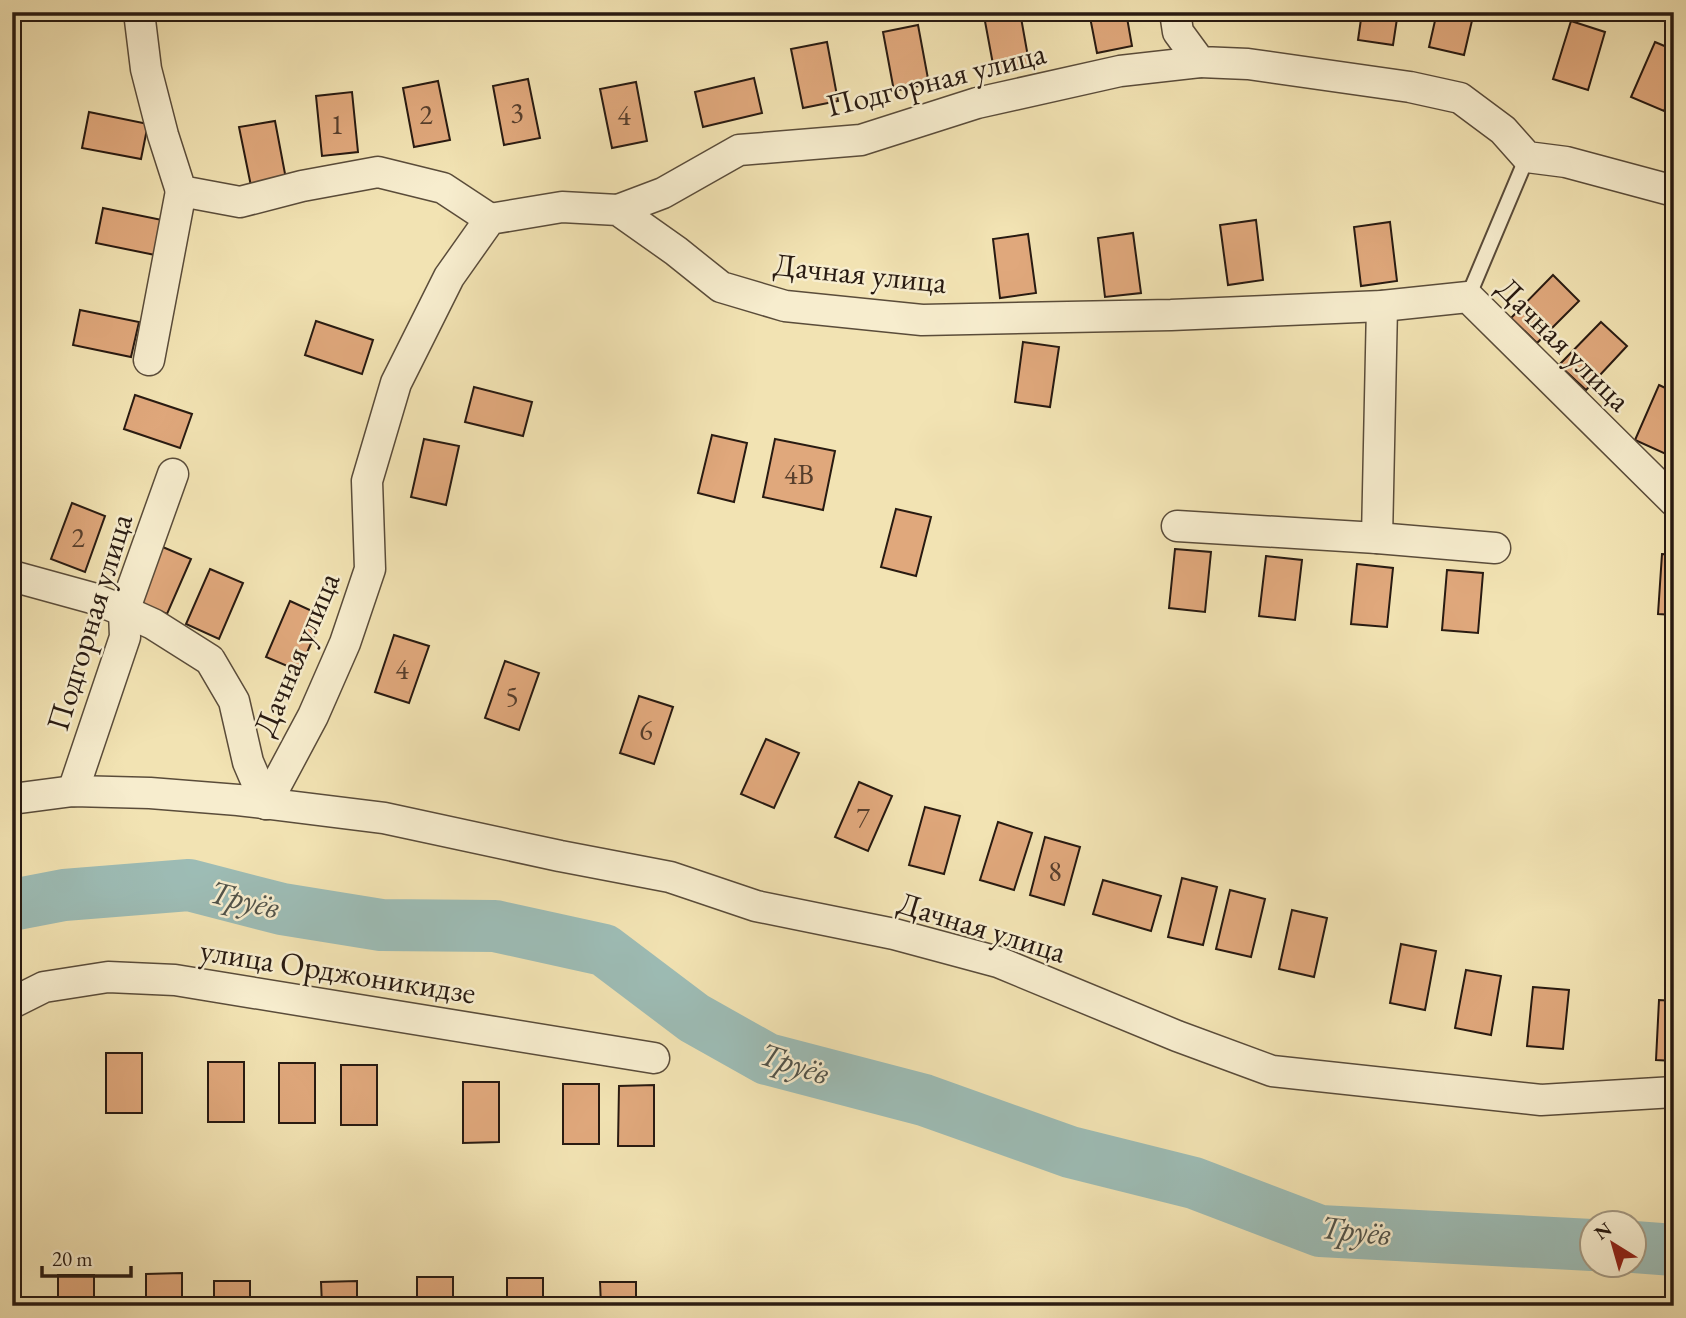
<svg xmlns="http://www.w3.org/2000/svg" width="1686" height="1318" viewBox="0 0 1686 1318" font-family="'EB Garamond',serif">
  <rect width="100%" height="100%" fill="#f2e3b3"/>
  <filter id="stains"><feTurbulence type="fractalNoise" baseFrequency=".00286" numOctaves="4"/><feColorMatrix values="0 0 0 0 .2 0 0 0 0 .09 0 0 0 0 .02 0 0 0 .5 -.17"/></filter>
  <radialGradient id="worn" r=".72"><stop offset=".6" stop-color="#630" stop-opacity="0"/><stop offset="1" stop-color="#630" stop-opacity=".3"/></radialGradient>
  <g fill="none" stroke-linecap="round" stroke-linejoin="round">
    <g stroke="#9dbcb5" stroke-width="52">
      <path d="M12,905l52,-10 125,-10 93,24 99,16 114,1 109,24 90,68 73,41 157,41 146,52 124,31 126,48 272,14"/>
      <path d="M1634,1247l40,3"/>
    </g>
  </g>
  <g fill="#e0a87c" stroke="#281a11" stroke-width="2">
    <path d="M1002,12h18l10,56 -35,7 -11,-59z"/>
    <path d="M1089,12h37l6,34 -35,7z"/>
    <path d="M1212,12h36l-1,5z"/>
    <path d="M1362,12h36l-5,33 -35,-5z"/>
    <path d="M1437,12h37l-10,43 -35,-8z"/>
    <path d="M1571,21l34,11 -17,58 -35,-11z"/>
    <path d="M918,25l11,59 -35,7 -11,-59z"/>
    <path d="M827,42l11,59 -35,7 -12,-59z"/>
    <path d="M1655,42l19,8v39l-10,22 -33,-14z"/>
    <path d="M754,78l8,35 -59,14 -8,-35z"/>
    <path d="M528,79l12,59 -36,7 -11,-59z"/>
    <path d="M438,81l12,59 -36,7 -11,-59z"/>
    <path d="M636,82l11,59 -35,7 -12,-59z"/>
    <path d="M352,92l6,60 -36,4 -6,-60z"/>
    <path d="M89,112l59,12 -7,35 -59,-11z"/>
    <path d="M275,121l11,58 -35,7 -12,-59z"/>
    <path d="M103,208l59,12 -7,35 -59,-12z"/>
    <path d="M1256,220l7,60 -35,5 -8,-60z"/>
    <path d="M1390,222l7,59 -36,5 -7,-59z"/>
    <path d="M1133,233l8,60 -36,4 -7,-59z"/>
    <path d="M1028,234l8,59 -36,5 -7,-59z"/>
    <path d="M1553,275l26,26 -42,42 -26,-25z"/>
    <path d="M80,310l59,12 -8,35 -58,-12z"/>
    <path d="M316,321l57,19 -11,34 -57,-19z"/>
    <path d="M1601,322l26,24 -41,44 -27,-25z"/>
    <path d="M1023,342l36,5 -9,60 -35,-5z"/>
    <path d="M1659,385l15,7v48l-6,15 -33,-15z"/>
    <path d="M474,387l58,15 -9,34 -58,-14z"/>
    <path d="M135,395l57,19 -12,34 -56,-19z"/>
    <path d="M712,435l35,8 -13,59 -36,-9z"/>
    <path d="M424,439l35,7 -13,59 -35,-8z"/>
    <path d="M775,439l60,12 -12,59 -60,-13z"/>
    <path d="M72,503l33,13 -20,56 -34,-13z"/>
    <path d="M896,509l35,8 -15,59 -35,-9z"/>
    <path d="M158,545l33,14 -24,55 -33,-14z"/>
    <path d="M1175,549l36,3 -6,60 -36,-4z"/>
    <path d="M1662,554l12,1v60l-16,-1z"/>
    <path d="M1266,556l36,4 -7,60 -36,-4z"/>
    <path d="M1357,564l36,4 -6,59 -36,-3z"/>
    <path d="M210,569l33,14 -24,56 -33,-15z"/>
    <path d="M1447,570l36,3 -5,60 -36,-3z"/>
    <path d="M290,601l33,15 -24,55 -33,-14z"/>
    <path d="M394,635l35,11 -20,57 -34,-11z"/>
    <path d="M505,661l34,12 -20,57 -34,-12z"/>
    <path d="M639,696l34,11 -19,57 -34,-11z"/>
    <path d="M766,739l33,14 -25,55 -33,-14z"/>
    <path d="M859,782l33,14 -24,55 -33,-14z"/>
    <path d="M925,807l35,9 -16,58 -35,-9z"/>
    <path d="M998,822l34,11 -18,57 -34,-10z"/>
    <path d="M1045,837l35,10 -16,58 -34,-10z"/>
    <path d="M1182,878l35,9 -14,58 -35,-8z"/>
    <path d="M1103,880l58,16 -10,35 -58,-17z"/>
    <path d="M1230,890l35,9 -14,58 -35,-8z"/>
    <path d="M1292,910l35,8 -13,59 -35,-8z"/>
    <path d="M1401,944l35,7 -11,59 -35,-7z"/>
    <path d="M1466,970l35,6 -10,59 -36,-7z"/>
    <path d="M1533,987l36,3 -6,59 -36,-3z"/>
    <path d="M1659,1000l15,1v60l-18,-1z"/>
    <rect x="106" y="1053" width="36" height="60"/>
    <rect x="208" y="1062" width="36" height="60"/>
    <rect x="279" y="1063" width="36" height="60"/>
    <rect x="341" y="1065" width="36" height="60"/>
    <path d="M463,1082h36v60l-36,1z"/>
    <rect x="563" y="1084" width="36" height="60"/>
    <path d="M654,1085v61h-36l1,-60z"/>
    <path d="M182,1273v33h-36v-32z"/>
    <rect x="58" y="1275" width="36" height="31"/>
    <rect x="417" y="1277" width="36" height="29"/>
    <rect x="507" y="1278" width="36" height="28"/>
    <rect x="214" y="1281" width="36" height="25"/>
    <path d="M357,1281v25h-35l-1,-24z"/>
    <path d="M600,1282h36v24h-35z"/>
  </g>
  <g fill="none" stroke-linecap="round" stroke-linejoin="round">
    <g stroke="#5a4c3a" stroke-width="18">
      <path id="service" d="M1468,297l59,-140"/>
    </g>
    <g stroke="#5a4c3a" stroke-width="33">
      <g id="minor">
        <path d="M139,12l7,57 17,66 18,56 59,11 62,-16 76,-14 65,16 47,31"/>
        <path d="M1175,12l3,20 22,30 48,2 162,23 50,11 43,32 24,27 39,5 108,29"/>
        <path d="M618,210l45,-17 76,-43 122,-10 116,-37 143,-32 80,-9"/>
        <path d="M149,360l32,-169"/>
        <path d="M1177,526l200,12 118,10"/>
        <path d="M1377,538l5,-232"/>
        <path d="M12,576l80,22 32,13 29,13 57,36 24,41 14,61 18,42"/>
        <path d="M73,791l52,-154 -1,-26 49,-137"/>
        <path d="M12,799l61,-8 77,2 88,7 146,18 176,38 110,21 86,29 138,28 104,28 179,74 95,35 269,29 133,-8"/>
        <path d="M266,804l47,-88 32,-73 25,-74 -3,-88 29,-98 53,-106 41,-58 72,-12 56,3 58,41 45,36 64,19 137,14 249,-5 211,-9 86,-9 206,204"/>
        <path d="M12,1003l32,-16 64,-10 67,3 479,78"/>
      </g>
    </g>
    <use href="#service" stroke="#f7edce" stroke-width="14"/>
    <use href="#minor" stroke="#f7edce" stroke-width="30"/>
  </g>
  <g text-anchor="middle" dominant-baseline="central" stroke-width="5" stroke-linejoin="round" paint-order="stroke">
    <g font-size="28" fill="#563e2c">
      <text x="517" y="112">3</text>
      <text x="426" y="114">2</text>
      <text x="624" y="115">4</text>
      <text x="337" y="124">1</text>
      <text x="799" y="474">4В</text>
      <text x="78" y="537">2</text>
      <text x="402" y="669">4</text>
      <text x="512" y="696">5</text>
      <text x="646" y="730">6</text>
      <text x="863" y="817">7</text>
      <text x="1055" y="871">8</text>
    </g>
    <g font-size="32" fill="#281a11" stroke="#f7edce">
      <text transform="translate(936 79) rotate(-14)">Подгорная улица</text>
      <text transform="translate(860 273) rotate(6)">Дачная улица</text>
      <text transform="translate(1564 344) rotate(45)">Дачная улица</text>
      <text transform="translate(89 622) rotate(-73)">Подгорная улица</text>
      <text transform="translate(296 654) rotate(-67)">Дачная улица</text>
      <text transform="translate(982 927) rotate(17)">Дачная улица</text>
      <text transform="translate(338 971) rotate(9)">улица Орджоникидзе</text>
    </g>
    <g font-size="33" font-style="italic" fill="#51534a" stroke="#f7edce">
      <text transform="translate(245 899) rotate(14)">Труёв</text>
      <text transform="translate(795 1063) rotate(18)">Труёв</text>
      <text transform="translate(1356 1230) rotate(6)">Труёв</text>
    </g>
  </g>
  <rect width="1686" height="1318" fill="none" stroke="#f2e3b3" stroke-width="42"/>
  <rect x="14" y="14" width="1658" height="1290" fill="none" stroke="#281a11" stroke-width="3.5"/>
  <rect x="21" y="21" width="1644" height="1276" fill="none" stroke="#281a11" stroke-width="2"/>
  <g transform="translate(1613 1244) rotate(323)"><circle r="33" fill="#f7edce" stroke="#a49982" stroke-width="2"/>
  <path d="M0-5L12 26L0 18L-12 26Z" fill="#8f2418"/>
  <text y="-10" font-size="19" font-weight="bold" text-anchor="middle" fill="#281a11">N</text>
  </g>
  <path d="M42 1266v10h89v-10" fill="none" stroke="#281a11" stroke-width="3.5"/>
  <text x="52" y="1266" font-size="21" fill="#281a11" stroke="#f7edce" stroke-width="5" paint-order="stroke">20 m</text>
  <rect width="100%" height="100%" filter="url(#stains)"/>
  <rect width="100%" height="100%" fill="url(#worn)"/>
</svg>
